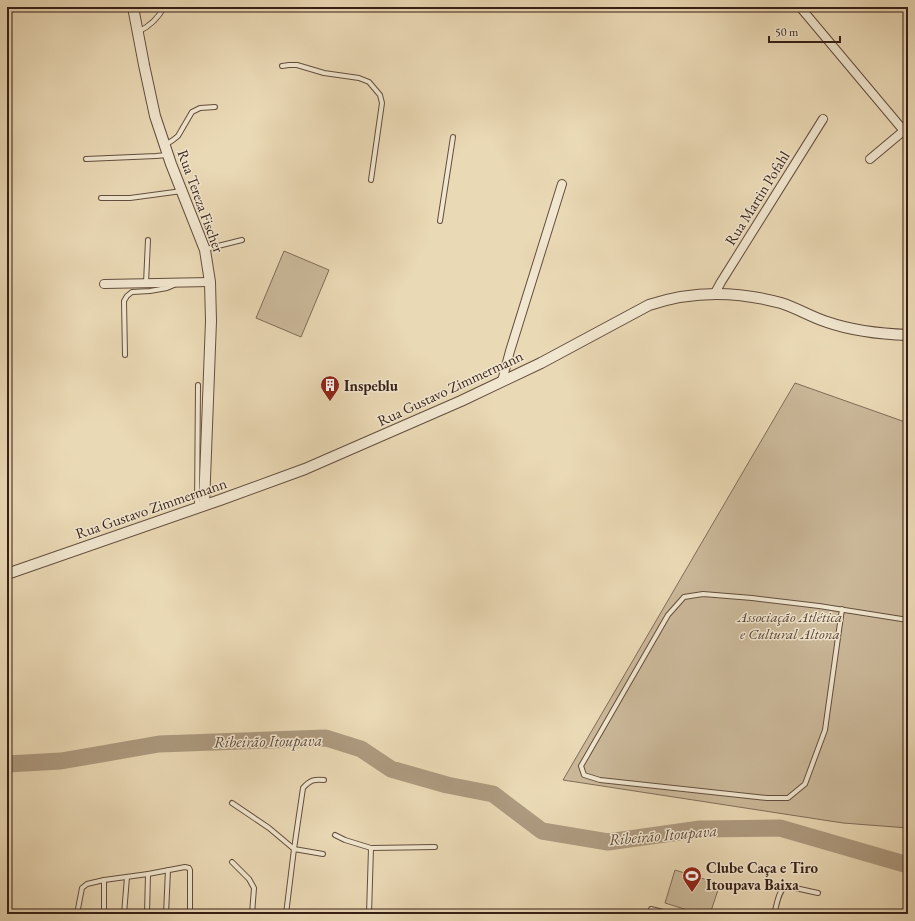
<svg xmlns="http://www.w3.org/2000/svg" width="915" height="921" viewBox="0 0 915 921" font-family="'EB Garamond',serif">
  <rect width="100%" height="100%" fill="#ead9b5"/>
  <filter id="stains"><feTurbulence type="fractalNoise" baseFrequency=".005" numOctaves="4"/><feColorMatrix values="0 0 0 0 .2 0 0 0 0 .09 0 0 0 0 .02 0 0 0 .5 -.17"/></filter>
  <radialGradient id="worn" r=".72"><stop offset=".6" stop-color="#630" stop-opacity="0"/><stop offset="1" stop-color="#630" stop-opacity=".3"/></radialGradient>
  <g fill="#cbb99a" stroke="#806c58">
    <path d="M284,251l45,19 -28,67 -45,-19z"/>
    <path d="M795,383l113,40v405l-65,-5 -280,-43z"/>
    <path d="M675,870l45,14 -10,30h-10l-35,-11z"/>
  </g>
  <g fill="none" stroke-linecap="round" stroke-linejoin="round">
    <path stroke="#ad9a7f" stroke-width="17" d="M7,764l54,-3 98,-17 167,-6 35,11 30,20 56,16 46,9 49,37 66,11 92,-13 80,-1 128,37"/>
    <g stroke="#634e3e" stroke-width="6">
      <g id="service">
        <path d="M138,32c12,-6 20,-13 26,-25"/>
        <path d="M282,66l7,-1h8l27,8 35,5 10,4 11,13 2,8 -11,77"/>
        <path d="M165,145l8,-5 5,-4 14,-24 8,-4 15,-1"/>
        <path d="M86,159l70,-3 11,-1"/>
        <path d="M101,198h29l52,-7"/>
        <path d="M440,221l13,-84"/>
        <path d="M206,249l36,-9"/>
        <path d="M146,283l2,-43"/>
        <path d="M125,355l-1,-54 3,-5 5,-4 18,-1 17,-3 7,-3"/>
        <path d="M197,507l1,-122"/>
        <path d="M842,609l-17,121 -20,54 -17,14h-21l-167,-18 -16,-5 -3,-9 87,-151 16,-18 19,-3 49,4 67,8 89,14"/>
        <path d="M232,803l37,25 25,21 -8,65"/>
        <path d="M335,835l10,5 26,8"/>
        <path d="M323,854l-29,-5 9,-61c7,-8 11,-9 21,-8"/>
        <path d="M232,862l17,17 5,9 -2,26"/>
        <path d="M651,909l20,5"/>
        <path d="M77,914l5,-26 5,-4 17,-4 44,-6 37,-7 4,1 1,2v44"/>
        <path d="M104,914v-34"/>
        <path d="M124,914l3,-37"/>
        <path d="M147,914l1,-40"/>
        <path d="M166,914l2,-44"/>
        <path d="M369,914l2,-66 64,-1"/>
        <path d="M774,914c3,-9 4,-23 12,-28l32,7"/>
      </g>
    </g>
    <g stroke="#634e3e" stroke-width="10">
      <g id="minor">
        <path d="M800,7l104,124"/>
        <path d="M870,159l37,-31"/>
        <path d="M104,284l106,-2"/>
        <path d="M715,293l6,-11 102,-163"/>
        <path d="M502,381l8,-30 52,-167"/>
      </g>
    </g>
    <g stroke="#634e3e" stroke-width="12">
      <g id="tertiary">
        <path d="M133,7l11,58 11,51 16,48 34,86 5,32 1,39 -7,184"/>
        <path d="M7,574l213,-74 85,-31 156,-68 80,-38 108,-58c44,-15 88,-14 132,-2 16,5 30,14 46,19 26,9 53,12 81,13"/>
      </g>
    </g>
    <use href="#service" stroke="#f1e6cf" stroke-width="4"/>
    <use href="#minor" stroke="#f1e6cf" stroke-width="8"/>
    <use href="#tertiary" stroke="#f1e6cf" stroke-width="10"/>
  </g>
  <defs>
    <g id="building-pin" transform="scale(1)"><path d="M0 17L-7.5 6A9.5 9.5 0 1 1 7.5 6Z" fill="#8f2418" stroke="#f1e6cf"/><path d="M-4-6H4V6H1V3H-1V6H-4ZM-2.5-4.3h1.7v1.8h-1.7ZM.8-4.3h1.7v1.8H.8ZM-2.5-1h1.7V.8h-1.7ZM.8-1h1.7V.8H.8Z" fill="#fff"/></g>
    <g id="stadium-pin" transform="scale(1)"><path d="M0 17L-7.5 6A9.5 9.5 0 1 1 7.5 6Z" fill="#8f2418" stroke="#f1e6cf"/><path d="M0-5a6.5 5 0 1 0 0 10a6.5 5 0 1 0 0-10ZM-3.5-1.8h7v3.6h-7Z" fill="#fff"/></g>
  </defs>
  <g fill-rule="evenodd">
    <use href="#building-pin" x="330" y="385"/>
    <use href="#stadium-pin" x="692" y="876"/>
  </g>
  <g text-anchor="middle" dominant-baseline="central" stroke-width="3" stroke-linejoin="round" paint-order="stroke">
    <g font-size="15" fill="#361f16" stroke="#f1e6cf">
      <text transform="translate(757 198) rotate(-58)">Rua Martin Pofahl</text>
      <text transform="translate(201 201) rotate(70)">Rua Tereza Fischer</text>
      <text transform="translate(450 388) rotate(-25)">Rua Gustavo Zimmermann</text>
      <text transform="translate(151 508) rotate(-19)">Rua Gustavo Zimmermann</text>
    </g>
    <g font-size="15" font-weight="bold" fill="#361f16" stroke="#f1e6cf" text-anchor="start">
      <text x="344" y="385">Inspeblu</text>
      <text x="706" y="867">Clube Caça e Tiro<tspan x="706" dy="17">Itoupava Baixa</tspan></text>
    </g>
    <g font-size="15" font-style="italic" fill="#5b4637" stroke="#f1e6cf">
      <text x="790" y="616">Associação Atlética<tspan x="790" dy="17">e Cultural Altona</tspan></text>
    </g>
    <g font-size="16" font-style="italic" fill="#604a3b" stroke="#f1e6cf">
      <text transform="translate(268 741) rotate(-1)">Ribeirão Itoupava</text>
      <text transform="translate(663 835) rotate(-5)">Ribeirão Itoupava</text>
    </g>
  </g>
  <rect width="915" height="921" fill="none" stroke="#ead9b5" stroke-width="24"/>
  <rect x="8" y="8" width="899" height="905" fill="none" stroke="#361f16" stroke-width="2"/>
  <rect x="12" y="12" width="891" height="897" fill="none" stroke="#361f16"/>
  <path d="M769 36v6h71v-6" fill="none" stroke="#361f16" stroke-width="2"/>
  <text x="775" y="36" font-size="12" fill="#361f16" stroke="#f1e6cf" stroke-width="3" paint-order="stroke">50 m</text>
  <rect width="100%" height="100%" filter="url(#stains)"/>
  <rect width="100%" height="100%" fill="url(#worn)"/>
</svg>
